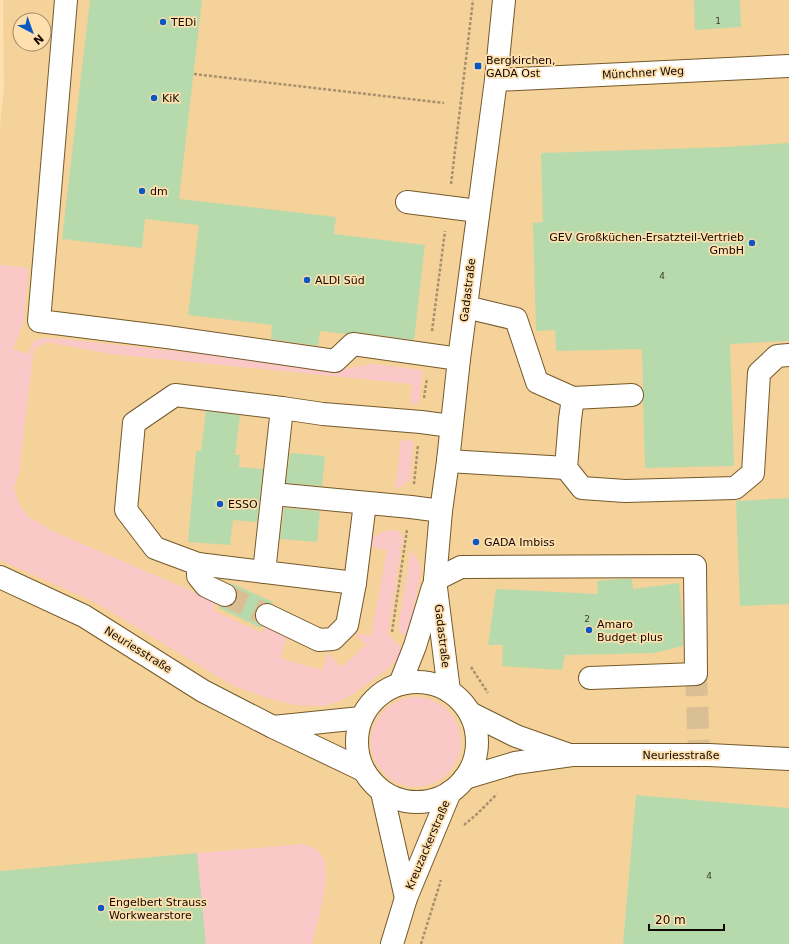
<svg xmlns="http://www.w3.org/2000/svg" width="789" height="944" viewBox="0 0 789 944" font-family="'DejaVu Sans',sans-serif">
  <rect width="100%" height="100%" fill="#fedfae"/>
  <path fill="#f5d29a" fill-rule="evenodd" d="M3,0h786v944h-789v-818l4,-38zM20,20h24v24h-24z"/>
  <g fill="#f9c8c7">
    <path d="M0,265l29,3 -6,55 -10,26 15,5 6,-13 8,-3 22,1 279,30 29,-5 51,6 -4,33 -9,2 2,-21 -302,-30 -63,-12 -13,7 -15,124 -5,14 5,17 9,13 19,10 3,3 165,71 -1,10 48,22 4,-7 21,10 -7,22 42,12 6,-17 13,14 25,-22 -12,-12 17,3 16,-86 -19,-4c1,-2 2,-5 3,-6 5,-7 20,-13 28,-8 1,1 3,4 4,5l-15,97 6,7 9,7 -8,14 -9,8 -33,24 -15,8 -16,4 -28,-1 -30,-8 -32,-12 -139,-84 -93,-41z"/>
    <path d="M401,440l13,1 -4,39 -9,7 -6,2z"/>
    <path d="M411,550l8,12 2,10 -13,63h-5l-5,-7z"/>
    <circle cx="416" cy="742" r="45"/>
    <path d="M304,844c7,3 14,5 18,12 11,17 -5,68 -10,88h-106l-9,-91z"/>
  </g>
  <g fill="#b7daad">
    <path d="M90,0h112l-23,199 157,18 -2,17 91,11 -11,95 -59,-8h-5l-4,2 -26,-3 -2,15 -47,-7 1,-14 -84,-10 11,-90 -54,-6 -3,29 -80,-9z"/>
    <path d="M694,0h46l1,27 -46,3z"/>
    <path d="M789,143v198l-59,3 4,122 -89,2 -2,-68 1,-5 -1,-6 -1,-40 -86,2 -1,-21 -19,1 -3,-108 10,-1 -2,-69 184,-6z"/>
    <path d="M206,411l34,4 -5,40h5l-1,12 24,2 -6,53 -24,-2 -3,25 -42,-3 8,-91h5z"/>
    <path d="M290,453l35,3 -3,30 -36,-3z"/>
    <path d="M789,498v106l-49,2 -4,-105z"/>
    <path d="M284,508l36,3 -3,31 -37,-3z"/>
    <path d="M619,579h13l1,10 46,-6 4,40v23l-29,7 -89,2 -3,15 -60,-4 1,-21h-15l8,-56 102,5 -1,-13z"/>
    <path d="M231,583l42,19 -1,2 -6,-1 -6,1 -4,6 -1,6 1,6 6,4 -1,2 -42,-20 1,-2 6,1 6,-2 4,-5 1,-6 -2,-6 -4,-4z"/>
    <path d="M636,795l153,13v136h-166z"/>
    <path d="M197,853l9,91h-206v-73z"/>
  </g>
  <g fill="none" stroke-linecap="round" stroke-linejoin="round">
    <g stroke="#dbbf94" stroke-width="22" stroke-dasharray="22 11" stroke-linecap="butt">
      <path d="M225,595l42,20"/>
      <path d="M696,674l3,81"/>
    </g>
    <g stroke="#74592b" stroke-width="24">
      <g id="minor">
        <path d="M66,0l-27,321 128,16 168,24 18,-17 106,15"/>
        <path d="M496,80l293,-14"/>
        <path d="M407,202l71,9"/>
        <path d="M573,398l59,-3"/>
        <path d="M448,461l118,7 4,-49 3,-21 -36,-16 -21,-63 -50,-12"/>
        <path d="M566,468l16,20 43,3 110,-3 18,-15 6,-100 18,-17 12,-1"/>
        <path d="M273,494l138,13 30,4"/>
        <path d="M365,503l-10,80 -157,-19 -43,-16 -29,-38 8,-87 41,-28 107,13 41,6 98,8 30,4"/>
        <path d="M198,564v12l8,10 19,9"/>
        <path d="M264,572l18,-164"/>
        <path d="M0,577l84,39 119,75 70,36 90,43"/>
        <path d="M435,580l26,-13 234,-1 1,108 -106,4"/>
        <path d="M267,615l52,25 14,-1 14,-14 8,-42"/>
        <circle cx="417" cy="742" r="60"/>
        <path d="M400,684l15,-38 18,-59"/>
        <path d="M449,691l-14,-111 6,-69 7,-50 11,-102 37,-279 8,-80"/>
        <path d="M470,713l46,23 51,18"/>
        <path d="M273,727l88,-9"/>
        <path d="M465,778l50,-15 57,-8h137l80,4"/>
        <path d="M382,792l24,106"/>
        <path d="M392,944l14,-46 44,-106"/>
      </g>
    </g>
    <g stroke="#a7906e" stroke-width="2.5" stroke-dasharray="3 2" stroke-linecap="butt">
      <path d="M194,74l250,29"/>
      <path d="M451,184l22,-184"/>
      <path d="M432,331l13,-100"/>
      <path d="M424,398l3,-20"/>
      <path d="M414,484l4,-39"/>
      <path d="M392,632l15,-102"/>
      <path d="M471,667l17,26"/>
      <path d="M464,825l13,-11 20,-20"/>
      <path d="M421,944l20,-64"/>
    </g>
    <use href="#minor" stroke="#fff" stroke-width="22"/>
  </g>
  <g fill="#0c58c2" stroke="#fedfae" stroke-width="1.5">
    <circle cx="163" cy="22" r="4"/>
    <rect x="474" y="62" width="8" height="8" rx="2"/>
    <circle cx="154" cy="98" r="4"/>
    <circle cx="142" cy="191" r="4"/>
    <circle cx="752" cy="243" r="4"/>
    <circle cx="307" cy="280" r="4"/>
    <circle cx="220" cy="504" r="4"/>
    <circle cx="476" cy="542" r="4"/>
    <circle cx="589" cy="630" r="4"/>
    <circle cx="101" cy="908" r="4"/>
  </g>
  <g text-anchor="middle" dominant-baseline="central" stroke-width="3.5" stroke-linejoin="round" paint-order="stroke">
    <g font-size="9" fill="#3c3d2b">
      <text x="718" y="21">1</text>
      <text x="662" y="276">4</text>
      <text x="587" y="619">2</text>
      <text x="709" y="876">4</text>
    </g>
    <g font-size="11" fill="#130900" stroke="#fedfae" text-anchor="start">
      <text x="171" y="22">TEDi</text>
      <text x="486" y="60">Bergkirchen,<tspan x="486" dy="13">GADA Ost</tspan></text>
      <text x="162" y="98">KiK</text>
      <text x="150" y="191">dm</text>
      <text x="744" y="237" text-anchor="end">GEV Großküchen-Ersatzteil-Vertrieb<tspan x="744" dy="13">GmbH</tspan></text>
      <text x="315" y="280">ALDI Süd</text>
      <text x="228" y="504">ESSO</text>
      <text x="484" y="542">GADA Imbiss</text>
      <text x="597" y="624">Amaro<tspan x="597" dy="13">Budget plus</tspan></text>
      <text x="109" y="902">Engelbert Strauss<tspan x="109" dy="13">Workwearstore</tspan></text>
    </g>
    <g font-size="11" fill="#130900" stroke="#fedfae">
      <text transform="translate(643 73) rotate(-3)">Münchner Weg</text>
      <text transform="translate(468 290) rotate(-83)">Gadastraße</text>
      <text transform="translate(442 636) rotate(83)">Gadastraße</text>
      <text transform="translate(138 650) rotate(32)">Neuriesstraße</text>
      <text x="681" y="755">Neuriesstraße</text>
      <text transform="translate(428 845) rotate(-67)">Kreuzackerstraße</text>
    </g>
  </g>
  <g transform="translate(32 32) rotate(139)"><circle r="19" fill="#fedfae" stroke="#a08968"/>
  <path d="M0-3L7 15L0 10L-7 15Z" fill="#0c58c2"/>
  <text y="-6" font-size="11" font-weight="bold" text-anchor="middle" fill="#130900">N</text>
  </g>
  <path d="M649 924v6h75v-6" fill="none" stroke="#130900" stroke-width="2"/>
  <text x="655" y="924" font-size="12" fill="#130900" stroke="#fedfae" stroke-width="3" paint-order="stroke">20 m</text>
</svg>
